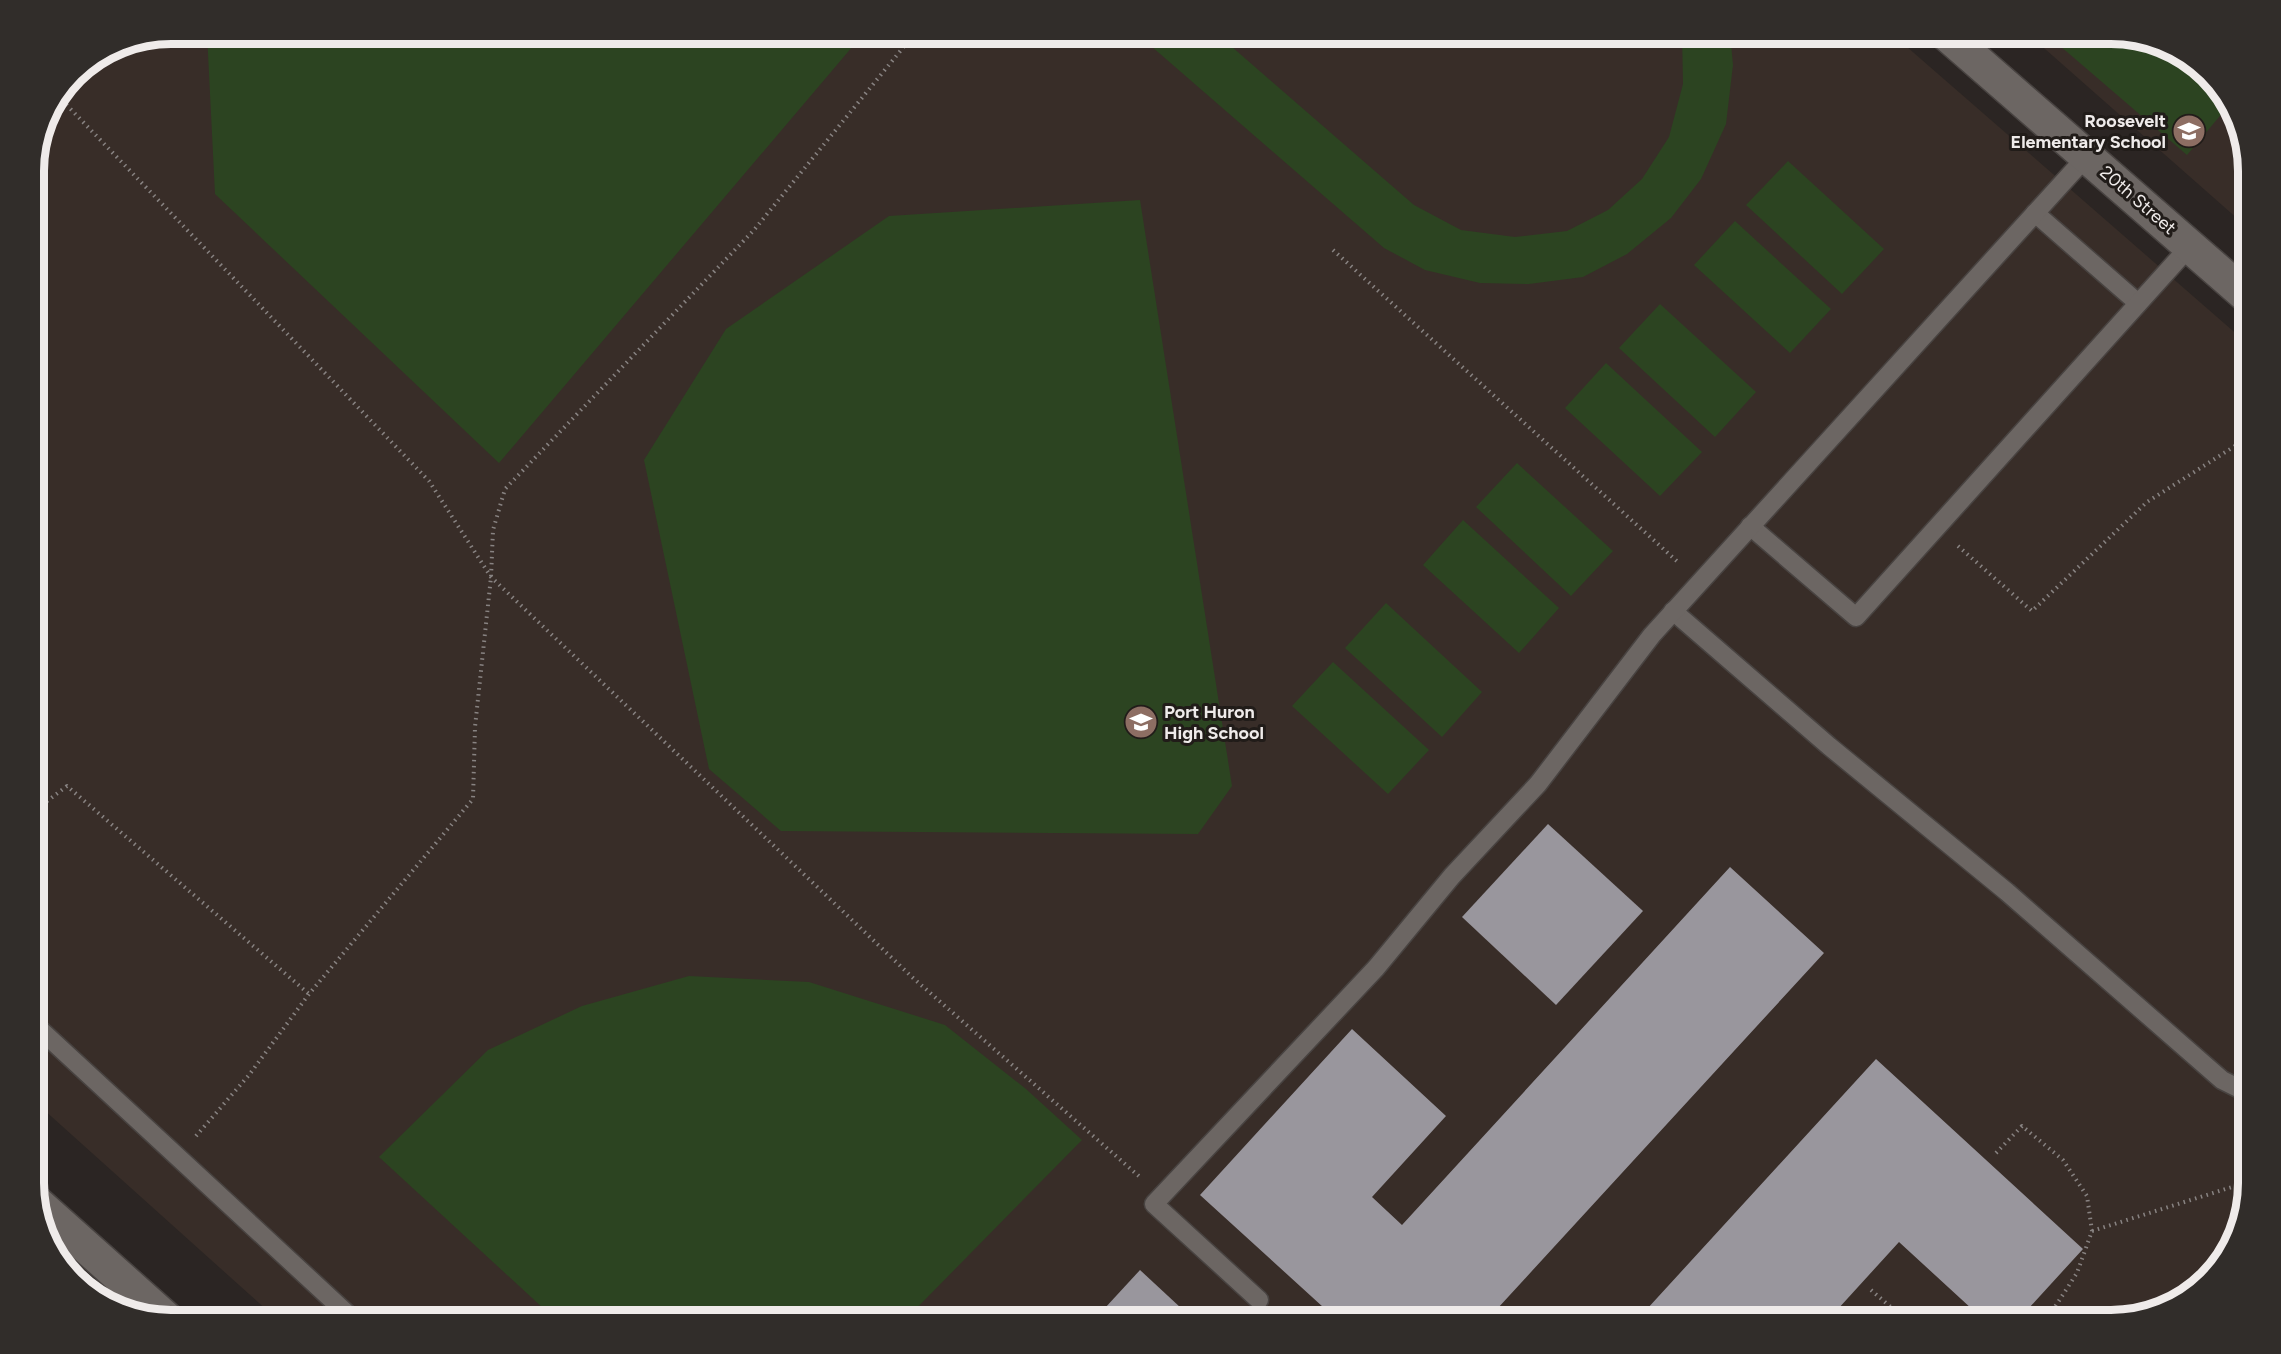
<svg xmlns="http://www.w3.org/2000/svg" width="2281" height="1354" viewBox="0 0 2281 1354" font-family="Figtree,sans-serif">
  <rect width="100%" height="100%" fill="#2b2523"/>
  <g fill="#382d28">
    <path d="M170,33h1721l357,311v840l-19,69 -50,50 -68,18h-1832l-246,-221v-938l11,-45 29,-44 45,-30z"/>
    <path d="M2027,33h84l69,19 49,49 19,61v66z"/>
  </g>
  <g fill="#2c4421">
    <path d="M207,33h657l-365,430 -284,-269z"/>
    <path d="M1136,33h80l198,172 47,25 54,7 52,-6 41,-21 34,-31 27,-42 14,-53 -1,-51h48l3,32 -7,59 -25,55 -30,39 -44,36 -44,23 -54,7 -49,-1 -55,-13 -41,-22z"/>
    <path d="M2045,33h66l69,19 50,52 -43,51z"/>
    <path d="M1788,161l96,88 -42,45 -96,-89z"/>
    <path d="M1140,200l92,586 -34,48 -417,-3 -72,-62 -65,-309 82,-131 163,-113z"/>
    <path d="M1735,221l96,88 -41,44 -96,-88z"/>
    <path d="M1660,304l96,88 -41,45 -96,-89z"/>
    <path d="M1606,363l96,89 -42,44 -95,-88z"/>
    <path d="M1517,463l96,88 -42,45 -95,-89z"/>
    <path d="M1463,520l96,88 -40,45 -96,-88z"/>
    <path d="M1386,603l96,89 -40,45 -97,-89z"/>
    <path d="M1333,662l96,88 -41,44 -96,-88z"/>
    <path d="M689,976l120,6 136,43 81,64 56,51 -178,181h-347l-178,-164 109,-107 94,-44z"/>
  </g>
  <g fill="#99969d">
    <path d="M1548,824l95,87 -87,94 -94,-88z"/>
    <path d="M1730,867l94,86 -338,368h-176l13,-14 -123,-112 152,-166 94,87 -74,81 30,28z"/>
    <path d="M1876,1059l207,190 -66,72h-32l-86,-79 -72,79h-191z"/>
    <path d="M1140,1270l55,51h-102z"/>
  </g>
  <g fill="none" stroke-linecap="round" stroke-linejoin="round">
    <g stroke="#484341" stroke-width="21">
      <g id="lane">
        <path d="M2035,213l103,90"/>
        <path d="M1750,526l106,91 334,-371"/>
        <path d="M1673,611l156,135 178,146 215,188 26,13"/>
        <path d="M33,1023l322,298"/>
        <path d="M1259,1300l-105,-96 222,-236 76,-92 86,-92 114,-149 435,-479"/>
      </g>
    </g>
    <g stroke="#484341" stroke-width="36">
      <path id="street" d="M1945,33l303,264"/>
    </g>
    <g stroke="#484341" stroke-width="36">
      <path id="secondary" d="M37,1203l131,117"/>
    </g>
    <g stroke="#888382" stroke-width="4" stroke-dasharray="1.5 4.5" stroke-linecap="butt">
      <path d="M58,96l371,385 62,96 421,400 229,201"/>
      <path d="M1333,250l346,313"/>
      <path d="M1958,546l74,65 115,-109 88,-56"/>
      <path d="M33,797l9,8 25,-19 242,208"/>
      <path d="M196,1136l53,-61 60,-81 164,-195 2,-72 16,-150 2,-47 12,-41 249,-259 161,-197"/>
      <path d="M1996,1153l26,-27 41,34 24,36 5,35 -15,42 -28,43 -9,5"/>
      <path d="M2092,1231l156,-49"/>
      <path d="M1871,1290l36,31"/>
    </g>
    <use href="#lane" stroke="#6c6663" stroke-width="18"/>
    <use href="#street" stroke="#6c6663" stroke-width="33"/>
    <use href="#secondary" stroke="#6c6663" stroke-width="33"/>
  </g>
  <defs>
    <g id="school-disc" transform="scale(1.725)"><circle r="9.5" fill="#8d6e63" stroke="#211c19"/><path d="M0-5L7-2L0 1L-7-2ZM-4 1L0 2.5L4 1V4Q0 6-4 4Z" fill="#fff"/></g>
  </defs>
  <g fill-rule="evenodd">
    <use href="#school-disc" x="2189" y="131"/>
    <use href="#school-disc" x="1141" y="722"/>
  </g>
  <g text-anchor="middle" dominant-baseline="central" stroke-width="6" stroke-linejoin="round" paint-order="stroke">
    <g font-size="18" font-weight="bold" fill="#efebea" stroke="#211c19" text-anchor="end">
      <text x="2166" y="121">Roosevelt<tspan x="2166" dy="21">Elementary School</tspan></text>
      <text x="1164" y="712" text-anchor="start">Port Huron<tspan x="1164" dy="21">High School</tspan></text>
    </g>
    <g font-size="18" fill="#efebea" stroke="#211c19">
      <text transform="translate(2138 200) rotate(41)">20th Street</text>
    </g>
  </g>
  <path d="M0 0H2281V1354H0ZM171 44H2111A127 127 0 0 1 2238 171V1183A127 127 0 0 1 2111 1310H171A127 127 0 0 1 44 1183V171A127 127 0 0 1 171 44Z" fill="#312d2a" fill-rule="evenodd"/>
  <path fill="none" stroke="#efebea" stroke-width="8" d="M171 44H2111A127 127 0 0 1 2238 171V1183A127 127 0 0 1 2111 1310H171A127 127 0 0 1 44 1183V171A127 127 0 0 1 171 44Z"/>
</svg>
